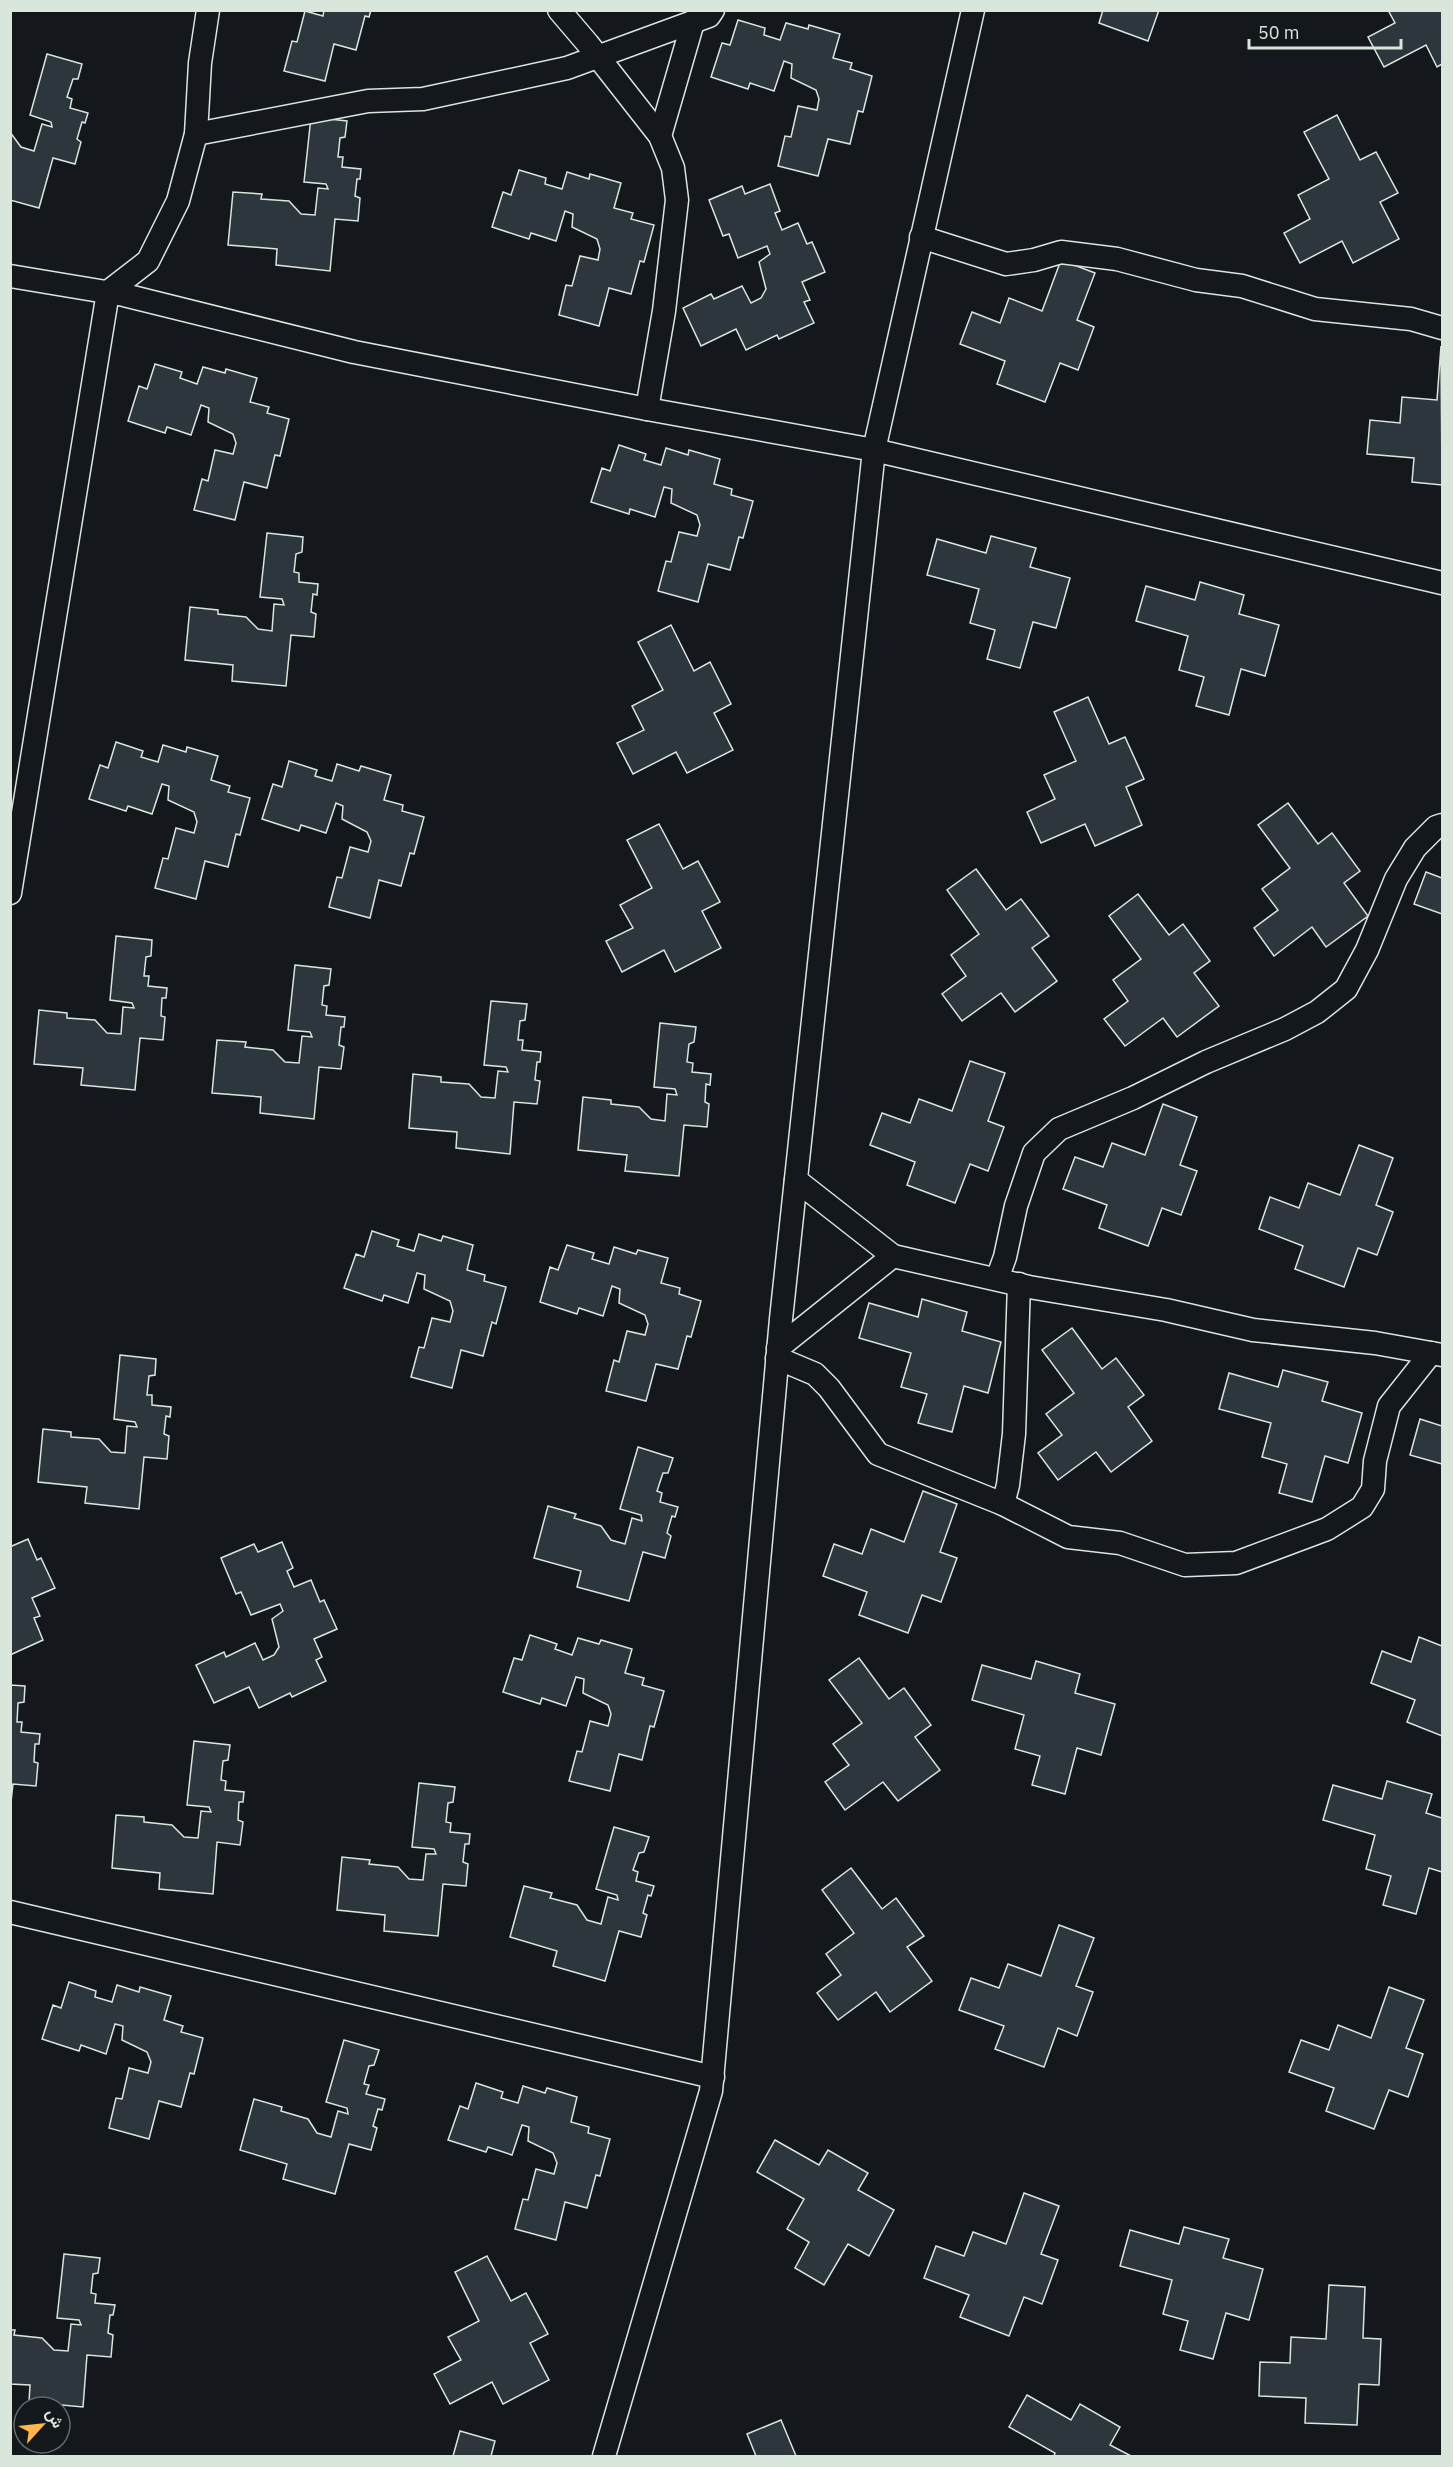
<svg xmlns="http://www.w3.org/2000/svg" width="1453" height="2467" viewBox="0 0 1453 2467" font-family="'IBM Plex Sans',Vazirmatn,sans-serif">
  <rect width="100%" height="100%" fill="#14181c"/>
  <g fill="#2c363c" stroke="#d8e6dc" stroke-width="1.5">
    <path d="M324,10h47l-2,7 -4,-1 -9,34 -22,-6 -9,37 -41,-10 8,-30 5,1 8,-31 18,5z"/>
    <path d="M1103,10h56l-11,31 -49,-18z"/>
    <path d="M1388,10h54v54l-5,3 -11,-22 -42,22 -16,-30 27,-14z"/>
    <path d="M738,20l27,8 -1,7 16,5 6,-17 22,6 1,-4 31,9 -7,24 19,5 -2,6 22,7 -9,36 -5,-1 -8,33 -22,-5 -10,37 -40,-10 7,-30 6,1 7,-31 19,4 2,-11 -3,-9 -25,-12 1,-14 -8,-3 -10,30 -24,-8 -2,6 -37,-12 11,-34 8,2z"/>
    <path d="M47,54l35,10 -4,15h-5l-6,18 5,2 -2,9 18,5 -3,10 -3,-1 -5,17 4,3 -6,22 -22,-6 -14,50 -29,-8v-68l11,15 13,4 8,-27 10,3 -1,-5 -21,-7z"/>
    <path d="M1337,115l23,45 16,-8 22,41 -18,9 19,37 -46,24 -11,-22 -42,22 -16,-30 26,-14 -12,-24 31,-16 -25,-47z"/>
    <path d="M311,117l36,4 -2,16 -5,1 -2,19h5l-1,10 19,2 -1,10h-3l-2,17 5,2 -2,23 -23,-2 -5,52 -54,-6 1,-16 -49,-4 5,-53 29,2 -1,5 28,2 12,13 14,1 3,-27 10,1 -2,-5 -22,-2z"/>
    <path d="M519,170l27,8 -1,6 17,5 5,-17 22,7 1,-5 31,9 -7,25 19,5 -2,6 23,6 -10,37 -4,-1 -9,33 -22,-6 -10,38 -40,-11 7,-30 6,1 8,-30 18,4 2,-11 -3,-10 -25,-12 1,-13 -8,-3 -9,30 -25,-8 -2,6 -37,-12 11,-35 8,3z"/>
    <path d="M770,184l10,27 -5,2 7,17 16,-7 9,21 5,-2 13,30 -23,10 8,18 -6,2 10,21 -35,16 -2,-4 -31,15 -10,-21 -35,17 -18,-38 28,-14 3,5 28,-13 9,17 10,-5 5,-9 -7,-27 11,-8 -3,-8 -29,12 -9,-24 -6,2 -14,-36 33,-14 3,8z"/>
    <path d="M1061,260l34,13 -18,47 17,7 -16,43 -18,-7 -15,39 -48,-18 8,-23 -45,-17 12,-32 28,11 9,-25 33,13z"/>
    <path d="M1441,346l1,139 -30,-3 2,-24 -47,-4 3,-34 30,3 2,-26 35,3z"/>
    <path d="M155,364l27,8 -2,6 17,6 6,-17 22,6 1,-4 31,9 -7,24 19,5 -2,6 22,6 -9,37 -5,-1 -8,33 -23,-6 -9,38 -41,-10 8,-31 6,2 7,-31 18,4 3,-11 -3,-9 -25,-12 1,-14 -8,-3 -10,30 -24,-8 -2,6 -37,-12 11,-35 8,3z"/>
    <path d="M619,445l27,9 -2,6 17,5 5,-17 22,7 1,-5 31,9 -6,25 18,5 -1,6 22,6 -10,37 -4,-1 -9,33 -22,-6 -10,38 -40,-11 8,-30 5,1 8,-30 18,4 3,-11 -3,-10 -26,-12 1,-14 -8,-2 -9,30 -25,-8 -1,5 -38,-12 11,-34 8,3z"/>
    <path d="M267,533l36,4 -1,15 -6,2 -2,18 5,1v9l19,2 -1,11 -4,-1 -2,18 5,2 -2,23 -23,-2 -5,51 -54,-5 1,-16 -48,-5 5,-53 28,3v4l28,3 12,12 14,2 2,-27 10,1 -2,-6 -22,-2z"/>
    <path d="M991,536l45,12 -6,19 40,11 -14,50 -23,-6 -13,46 -33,-9 8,-29 -25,-7 9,-34 -52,-14 10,-36 49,14z"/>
    <path d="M1200,582l44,13 -5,19 40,11 -14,51 -24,-7 -12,46 -33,-9 8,-29 -25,-7 9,-34 -52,-15 10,-35 49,14z"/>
    <path d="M671,625l23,46 16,-9 21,42 -17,9 19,37 -46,23 -11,-21 -43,22 -16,-31 27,-13 -12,-24 31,-16 -25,-48z"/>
    <path d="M1088,697l21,47 16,-7 19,42 -18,8 16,38 -47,21 -10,-22 -44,19 -14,-31 28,-13 -11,-24 32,-14 -22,-49z"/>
    <path d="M116,742l27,9 -2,6 17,5 5,-17 23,7 1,-5 31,9 -7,24 19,6 -2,6 22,6 -10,37 -4,-1 -8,33 -23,-6 -9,38 -41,-11 8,-30 5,1 8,-31 18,5 3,-11 -3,-10 -26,-12 1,-14 -7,-2 -10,30 -24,-8 -2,5 -37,-12 11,-34 8,3z"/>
    <path d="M289,761l28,9 -2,6 17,5 5,-17 22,7 2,-5 30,9 -7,25 19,5 -1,6 22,6 -10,37 -4,-1 -9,33 -22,-6 -9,38 -41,-11 8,-30 5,1 8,-31 18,5 3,-11 -4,-9 -25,-13 1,-13 -7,-3 -10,30 -25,-8 -2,6 -37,-12 11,-35 9,3z"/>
    <path d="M1288,803l30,41 14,-11 28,38 -16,12 24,33 -42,31 -14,-20 -38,29 -20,-28 24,-18 -16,-21 28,-21 -32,-43z"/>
    <path d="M659,824l24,45 15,-8 22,41 -18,9 19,37 -46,24 -11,-22 -42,22 -16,-31 27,-13 -13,-23 32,-17 -25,-48z"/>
    <path d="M976,869l30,41 15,-11 28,37 -17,12 25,33 -42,31 -14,-19 -39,28 -20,-27 24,-18 -15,-21 28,-21 -32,-44z"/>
    <path d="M1426,872l16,6v36l-28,-10z"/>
    <path d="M1138,894l31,41 14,-11 27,37 -16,12 25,33 -42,31 -14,-19 -38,28 -21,-27 24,-18 -15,-21 28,-21 -32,-43z"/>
    <path d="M116,936l36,4 -1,16 -5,1 -2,19h5l-1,10 19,2 -1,10h-4l-1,18 4,1 -2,23 -23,-2 -5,52 -54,-5 2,-17 -49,-4 5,-54 28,3v5l28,2 12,13 14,1 2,-27 11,1 -2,-5 -22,-3z"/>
    <path d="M295,965l36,4 -2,16 -5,1 -2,19 5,1 -1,9 19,2 -1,10h-3l-2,18 5,2 -3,22 -22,-2 -5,52 -54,-6 1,-16 -49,-4 5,-53 29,2 -1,5 28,3 12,12 14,1 3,-27 10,1 -2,-5 -22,-2z"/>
    <path d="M491,1001l36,3 -2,16 -5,1 -2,19h5l-1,10 19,2 -1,10h-3l-2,18 5,1 -3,23 -23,-2 -4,52 -54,-6 1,-16 -48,-4 4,-54 28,3v5l28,2 12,13 14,1 3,-27 10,1 -2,-5 -22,-2z"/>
    <path d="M660,1023l36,4 -2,15 -5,2 -2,18 6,1 -1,9 19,2 -1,11 -4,-1 -1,18 4,2 -2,23 -23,-2 -5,51 -54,-5 2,-16 -49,-5 5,-53 28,3v4l28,3 12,12 14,2 2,-27 10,1 -2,-6 -21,-2z"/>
    <path d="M970,1061l35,12 -17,48 16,6 -16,44 -18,-7 -15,39 -48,-18 8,-23 -45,-17 12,-32 28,10 9,-24 33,12z"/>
    <path d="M1163,1104l34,13 -17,48 17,6 -16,44 -19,-7 -14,38 -49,-18 8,-23 -44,-16 12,-32 28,10 9,-24 33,12z"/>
    <path d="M1359,1145l34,13 -17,47 17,7 -16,43 -19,-7 -14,39 -49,-18 8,-23 -44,-17 11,-32 29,11 9,-25 32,12z"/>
    <path d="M372,1231l27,9 -2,6 17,5 5,-17 22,7 2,-5 30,9 -6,25 18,5 -1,6 22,6 -10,37 -4,-2 -9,34 -22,-6 -9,38 -41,-11 8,-30 5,1 8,-30 18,4 3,-11 -3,-10 -26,-12 1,-14 -8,-2 -9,30 -24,-8 -2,6 -38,-13 12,-34 8,3z"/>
    <path d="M567,1245l27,8 -2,6 17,5 5,-17 22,7 2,-4 30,8 -7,25 19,5 -1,6 22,7 -10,36 -4,-1 -9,33 -22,-5 -10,37 -40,-10 8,-31 5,2 8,-31 18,4 3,-11 -3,-9 -26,-12 1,-14 -8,-3 -9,30 -24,-8 -2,6 -37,-12 10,-35 8,3z"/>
    <path d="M922,1299l45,13 -5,19 39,11 -13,51 -24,-7 -12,46 -34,-9 9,-29 -26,-7 10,-34 -52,-15 10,-35 49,14z"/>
    <path d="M1072,1328l30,41 14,-11 28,37 -16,12 24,34 -41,31 -15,-20 -38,28 -20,-27 24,-18 -16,-21 28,-21 -32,-43z"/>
    <path d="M120,1355l36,4 -1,16 -6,1 -2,19h5v10l19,2 -1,10 -4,-1 -2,18 5,2 -2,23 -23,-2 -5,52 -54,-6 2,-16 -49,-5 5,-53 28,3v5l28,2 12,13 14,1 2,-27 10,1 -2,-5 -21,-3z"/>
    <path d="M1283,1370l45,12 -6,19 40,12 -14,50 -23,-7 -13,46 -33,-9 8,-29 -25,-7 9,-34 -52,-14 10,-36 49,14z"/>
    <path d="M1420,1419l22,7v38l-32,-9z"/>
    <path d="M638,1447l35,11 -5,15h-5l-6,18 5,2 -2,9 18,5 -3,10 -3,-1 -5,17 4,3 -6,22 -22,-6 -14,49 -52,-14 4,-16 -47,-13 14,-52 28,8 -2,4 27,8 10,14 14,4 7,-26 10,3 -1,-6 -21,-6z"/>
    <path d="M923,1491l34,13 -17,48 17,6 -16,44 -19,-7 -14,38 -49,-18 8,-23 -44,-16 11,-32 28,10 9,-25 33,13z"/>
    <path d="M28,1539l9,21 4,-2 14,30 -23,10 8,18 -6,2 9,22 -33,15v-112l2,3z"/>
    <path d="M282,1542l11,26 -6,3 7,16 17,-7 9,22 4,-2 13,29 -23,10 8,18 -6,3 10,21 -34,16 -2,-4 -31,15 -10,-21 -35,16 -18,-38 28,-13 2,5 29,-14 8,17 11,-5 5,-8 -7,-28 11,-8 -3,-7 -29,11 -10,-23 -5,2 -15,-36 33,-14 4,8z"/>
    <path d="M530,1635l27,9 -2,5 17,6 6,-17 21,6 2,-4 31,9 -7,24 19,5 -2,7 22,6 -10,36 -4,-1 -8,34 -23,-6 -9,37 -41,-10 8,-30 5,1 8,-31 18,5 3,-12 -3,-9 -25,-12 1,-14 -8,-2 -10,29 -24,-8 -2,6 -37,-12 11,-34 8,2z"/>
    <path d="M1419,1637l23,9v90l-35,-14 8,-22 -44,-17 11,-32 29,11z"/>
    <path d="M859,1658l30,41 15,-11 27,37 -16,12 25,33 -42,31 -15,-19 -38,28 -20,-28 24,-17 -16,-21 29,-21 -33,-43z"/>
    <path d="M1036,1661l44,13 -5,19 40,11 -14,51 -24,-7 -12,46 -33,-9 8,-29 -25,-7 9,-34 -52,-15 10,-35 49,14z"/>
    <path d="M10,1685l15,1 -1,16 -6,1 -1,19h5l-1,10 19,2 -1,10h-4l-1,18 4,1 -2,23 -23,-2 -3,27z"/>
    <path d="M194,1741l36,4 -2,15 -5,1 -2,19 5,1 -1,9 19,2 -1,10h-4l-1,18 5,2 -3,23 -23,-3 -4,52 -54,-5 1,-16 -48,-5 4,-53 28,2v5l28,3 12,12 14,1 3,-27 10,1 -2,-5 -22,-2z"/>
    <path d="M1387,1781l45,13 -6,19 16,5v54l-13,-4 -13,46 -33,-9 8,-29 -25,-7 9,-34 -52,-15 10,-35 49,14z"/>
    <path d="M419,1783l36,4 -2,15 -5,1 -2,19 5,1 -1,9 20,2 -1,10h-4l-2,18 5,2 -2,22 -23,-2 -5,52 -54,-5 1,-16 -48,-5 5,-53 28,3 -1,4 29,3 11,12 14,1 3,-26h10l-2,-5 -22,-2z"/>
    <path d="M614,1827l35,10 -5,15 -5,1 -6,17 5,2 -2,9 18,5 -3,10 -3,-1 -5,18 4,2 -6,22 -22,-6 -14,50 -52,-15 4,-15 -47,-14 14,-51 28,7 -2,5 27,7 10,15 14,4 7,-27 10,3 -1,-5 -21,-6z"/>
    <path d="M851,1868l31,41 14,-11 28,38 -17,11 25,34 -42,31 -14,-20 -38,28 -21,-27 24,-18 -15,-21 28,-21 -32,-43z"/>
    <path d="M1059,1925l35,13 -18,48 17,6 -16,44 -19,-8 -14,39 -49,-18 9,-23 -45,-16 12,-32 28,10 9,-24 33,12z"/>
    <path d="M69,1982l27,9 -1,6 17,5 5,-17 22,7 1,-5 31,9 -7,24 19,6 -2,6 22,6 -9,36 -4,-1 -9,34 -22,-6 -10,38 -40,-11 7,-30 6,1 7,-31 19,5 3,-11 -4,-10 -25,-12 1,-14 -8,-2 -9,30 -25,-9 -2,6 -37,-12 11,-34 8,3z"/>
    <path d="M1389,1987l35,13 -18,48 17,6 -15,43 -19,-7 -15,39 -48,-18 8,-23 -45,-16 12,-32 28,10 9,-25 33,13z"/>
    <path d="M344,2040l35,10 -5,15 -5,1 -5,18 5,1 -3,9 19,5 -3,11 -4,-1 -5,17 4,2 -6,22 -22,-6 -14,50 -52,-15 4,-15 -47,-14 14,-51 28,8 -1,4 27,8 9,14 14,4 7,-26 10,3 -1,-6 -21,-6z"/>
    <path d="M476,2083l27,9 -2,6 17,5 5,-17 22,7 2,-5 30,9 -6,25 18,5 -1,6 22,6 -10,37 -4,-1 -9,33 -22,-6 -9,38 -41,-11 8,-30 5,1 8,-31 18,5 3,-11 -4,-10 -25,-12 1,-14 -7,-2 -10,30 -24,-8 -2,5 -38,-12 12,-34 8,3z"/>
    <path d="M775,2140l44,25 9,-15 40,23 -10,17 36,20 -25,46 -21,-12 -24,41 -29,-17 14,-26 -22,-13 17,-30 -47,-27z"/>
    <path d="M1024,2193l35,13 -18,48 17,6 -16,44 -18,-7 -15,39 -49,-19 9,-22 -45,-17 12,-32 28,10 9,-24 33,12z"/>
    <path d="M1184,2227l45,12 -6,19 40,11 -14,51 -23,-7 -13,46 -33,-9 8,-29 -25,-7 9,-34 -52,-14 10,-36 49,14z"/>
    <path d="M64,2254l36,4 -2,15 -5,1 -2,19 5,1 -1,9 20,2 -2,10h-3l-2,18 5,2 -2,22 -24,-2 -4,52 -54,-5 1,-17 -20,-1v-54h5l-1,5 28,3 12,12 14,1 3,-27 10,1 -2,-5 -22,-2z"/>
    <path d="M487,2256l24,45 15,-8 22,41 -18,9 19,37 -46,24 -11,-22 -42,22 -16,-30 27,-14 -13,-23 31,-16 -24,-49z"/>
    <path d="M1329,2285l36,2 -2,51 18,1 -2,46 -20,-1 -2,41 -52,-2 1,-25 -47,-2 1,-34 30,1 1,-26 35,2z"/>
    <path d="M1027,2395l44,25 9,-16 40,23 -10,18 21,11h-77l1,-3 -46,-26z"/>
    <path d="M781,2420l15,36h-40l-9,-22z"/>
    <path d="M460,2431l35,10 -4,15h-38z"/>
  </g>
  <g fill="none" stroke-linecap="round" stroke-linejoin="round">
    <g stroke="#d8e6dc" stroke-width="25">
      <g id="minor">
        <path d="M559,10l29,34 72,92 13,32 4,32 -13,111 -17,98"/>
        <path d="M196,134l172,-33 55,-2 144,-31 142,-52 4,-6"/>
        <path d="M660,136l33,-114"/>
        <path d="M921,237l85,27 28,-4 27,-8 56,7 79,21 46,6 73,23 96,10 31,9"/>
        <path d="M10,276l114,19 230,57 293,57 227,41 568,133"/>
        <path d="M10,893l98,-601 40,-31 30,-60 18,-67 4,-71 8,-53"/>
        <path d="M796,1180l97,76 136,31 137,23 87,20 122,13 67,12"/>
        <path d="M997,1279l8,-22 11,-51 18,-53 25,-24 74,-31 73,-36 79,-33 32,-17 29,-23 21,-39 29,-71 19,-31 21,-21 6,-2"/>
        <path d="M778,1348l115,-92"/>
        <path d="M777,1358l38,16 14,14 49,66 125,50 5,-19 6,-51 5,-150"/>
        <path d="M1003,1504l65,33 52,6 65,22 51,-2 91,-34 35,-22 11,-18 2,-28 14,-55 42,-53"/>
        <path d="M10,1912l703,165"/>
        <path d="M604,2456l107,-365 70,-772 93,-869 99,-440"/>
      </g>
    </g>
    <use href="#minor" stroke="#14181c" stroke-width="22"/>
  </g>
  <rect width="1453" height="2467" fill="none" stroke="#d8e6dc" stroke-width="24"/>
  <g transform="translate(42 2425) rotate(63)"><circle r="28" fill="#14181c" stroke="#626a69" stroke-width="1.5"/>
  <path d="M0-4.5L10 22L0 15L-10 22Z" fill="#ffb74d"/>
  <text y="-9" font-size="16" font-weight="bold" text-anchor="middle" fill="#d8e6dc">ش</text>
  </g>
  <path d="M1249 39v9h152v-9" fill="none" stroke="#d8e6dc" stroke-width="3"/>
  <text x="1258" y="39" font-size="18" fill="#d8e6dc" stroke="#14181c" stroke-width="4.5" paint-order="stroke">50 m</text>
</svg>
